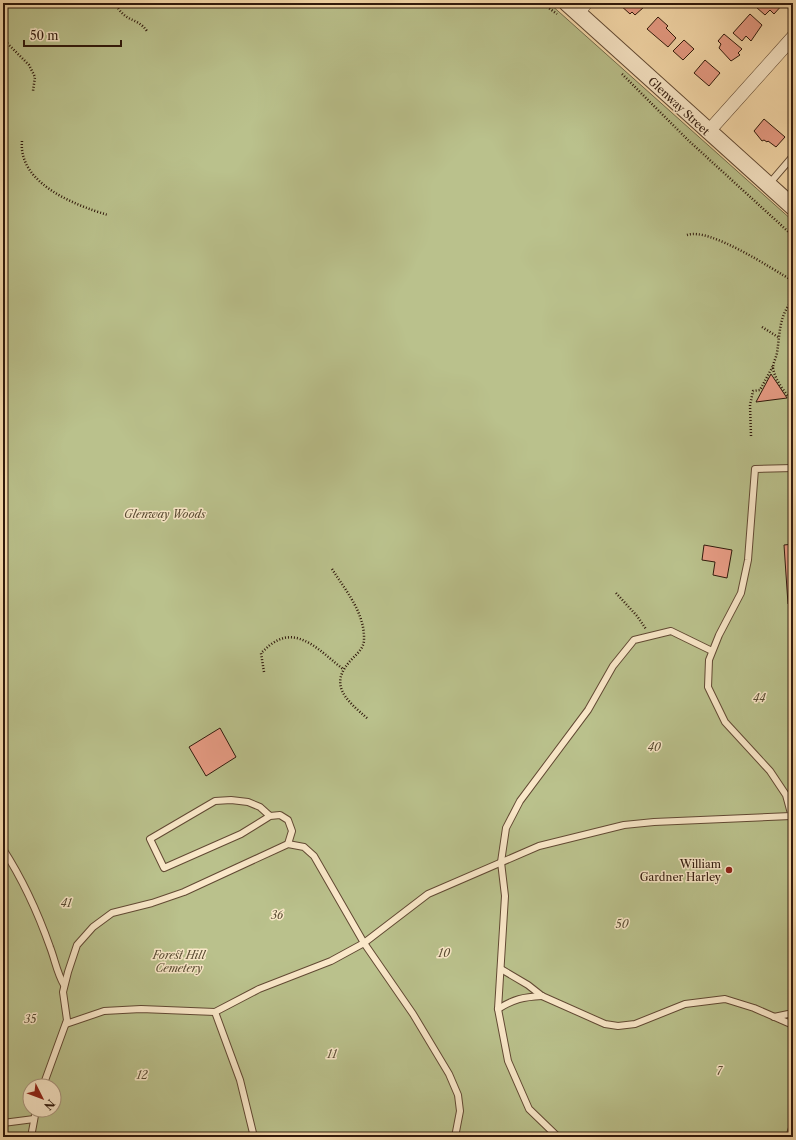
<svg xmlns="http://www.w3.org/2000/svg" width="796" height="1140" viewBox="0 0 796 1140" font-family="'Libre Caslon Text',serif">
  <rect width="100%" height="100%" fill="#f7dbac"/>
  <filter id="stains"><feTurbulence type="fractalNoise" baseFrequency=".005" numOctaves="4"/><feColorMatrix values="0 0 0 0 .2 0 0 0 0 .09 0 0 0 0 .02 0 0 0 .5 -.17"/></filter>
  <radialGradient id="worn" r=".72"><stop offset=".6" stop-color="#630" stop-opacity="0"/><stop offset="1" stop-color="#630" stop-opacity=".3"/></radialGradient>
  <path fill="#bac18c" stroke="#746c4c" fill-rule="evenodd" d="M3,3h546l244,218v916h-790zM30,1086h24v24h-24z"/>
  <g fill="#e99d86" stroke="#2f180b">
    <path d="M620,3h20l4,4 -9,8 -3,-3 -2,2 -11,-10z"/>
    <path d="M759,3h23l1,1 -9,10 -4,-4 -5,5 -9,-8z"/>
    <path d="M750,14l12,11 -11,16 -5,-5 -4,5 -9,-8z"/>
    <path d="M658,17l10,9 -2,2 10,10 -8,9 -21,-18z"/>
    <path d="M724,34l18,15 -4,4 2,2 -9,6 -12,-13 2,-4 -3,-3z"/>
    <path d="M684,40l10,9 -11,11 -10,-9z"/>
    <path d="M705,60l15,13 -11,13 -15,-13z"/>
    <path d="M764,119l21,18 -9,10 -8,-6 -1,1 -3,-2 -2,1 -8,-10z"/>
    <path d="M771,374l16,24 -31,4z"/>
    <path d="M793,544v59l-5,1 -4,-59z"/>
    <path d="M704,545l28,5 -5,28 -14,-3 2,-13 -13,-2z"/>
    <path d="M220,728l16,29 -30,19 -17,-29z"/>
  </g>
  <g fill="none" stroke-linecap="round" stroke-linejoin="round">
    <g stroke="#614933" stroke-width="8">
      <g id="service">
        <path d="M769,184l24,-28"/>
        <path d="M793,468l-38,1 -7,91 -7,33 -22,42 -10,25 -1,27 17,35 45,49 16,24 7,26"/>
        <path d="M270,816l-10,-9 -12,-5 -17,-2 -16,1 -65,38 14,29 77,-34 29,-18 10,-1 8,5 4,11 -4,13"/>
        <path d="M3,849c20,31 35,64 47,98 5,13 7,26 14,38"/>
        <path d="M501,969l27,16 14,11 63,28 13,2 17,-2 50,-20 40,-5 29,9 39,17"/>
        <path d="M498,1009c16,-10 25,-12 44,-13"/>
        <path d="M215,1012l25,68 14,57"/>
        <path d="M774,1017l19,-4"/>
        <path d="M66,1024l38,-13 37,-2 74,3 44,-23 72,-28 33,-18 64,-49 111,-48 85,-21 30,-3 137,-6"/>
        <path d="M43,1086l24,-66 -4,-28 5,-20 9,-27 16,-18 19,-14 40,-10 32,-11 104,-48 16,3 10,9 50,87 49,71 36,60 9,21 2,16 -5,26"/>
        <path d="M3,1123l31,-4"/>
        <path d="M3,1134l3,3"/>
        <path d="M31,1137l5,-27"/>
        <path d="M558,1137l-29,-28 -21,-48 -10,-52 7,-113 -4,-34 5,-34 14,-27 68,-91 25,-44 21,-26 37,-9 41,20"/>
        <path d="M789,1137l4,-12"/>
      </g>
    </g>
    <g stroke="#614933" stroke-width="14">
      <g id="minor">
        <path d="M578,13l8,-10"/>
        <path d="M708,132l85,-95"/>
      </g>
    </g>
    <g stroke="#614933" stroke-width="18">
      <path id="tertiary" d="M567,3l226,204"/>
    </g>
    <g stroke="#2f180b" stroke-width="2.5" stroke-dasharray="1 2" stroke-linecap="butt">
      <path d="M115,3c11,21 21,13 32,28"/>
      <path d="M542,3l15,11"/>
      <path d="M3,39l26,26 6,12 -2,14"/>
      <path d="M622,74l67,67 104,95"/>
      <path d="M22,141c-4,42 52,64 86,74"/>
      <path d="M687,235c23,-8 85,34 106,46"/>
      <path d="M793,300c-14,15 -13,33 -16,53 -1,5 -4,10 -4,15 2,13 13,25 20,35"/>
      <path d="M762,327l16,10"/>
      <path d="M751,436l-1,-31 3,-14 7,-1 13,-24"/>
      <path d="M332,569c14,22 33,44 32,71 0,7 -6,13 -11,18 -26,26 -8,41 15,61"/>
      <path d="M616,593l21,23 9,13"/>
      <path d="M264,672l-3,-19c4,-3 7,-7 12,-10 26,-18 50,11 70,26"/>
    </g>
    <use href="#service" stroke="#fae8c9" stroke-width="6"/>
    <use href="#minor" stroke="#fae8c9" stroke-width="13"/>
    <use href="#tertiary" stroke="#fae8c9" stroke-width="16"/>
  </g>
  <circle fill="#8f2418" stroke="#fae8c9" stroke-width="1.5" cx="729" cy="870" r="4"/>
  <g text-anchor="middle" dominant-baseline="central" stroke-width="3" stroke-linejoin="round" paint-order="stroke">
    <g font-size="11" fill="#2f180b" stroke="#fae8c9">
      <text transform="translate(679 106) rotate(43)">Glenway Street</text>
    </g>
    <g font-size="11" font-style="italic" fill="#594b32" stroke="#fae8c9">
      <text x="165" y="514">Glenway Woods</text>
      <text x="759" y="698">44</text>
      <text x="654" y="747">40</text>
      <text x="66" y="903">41</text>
      <text x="277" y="915">36</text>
      <text x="622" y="924">50</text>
      <text x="444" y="953">10</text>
      <text x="179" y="955">Forest Hill<tspan x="179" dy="13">Cemetery</tspan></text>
      <text x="30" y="1019">35</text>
      <text x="332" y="1054">11</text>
      <text x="719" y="1071">7</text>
      <text x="142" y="1075">12</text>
    </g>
    <g font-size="11" fill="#2f180b" stroke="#fae8c9" text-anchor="end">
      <text x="721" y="864">William<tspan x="721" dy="13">Gardner Harley</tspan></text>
    </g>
  </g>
  <rect width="796" height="1140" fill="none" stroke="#f7dbac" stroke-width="16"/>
  <rect x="4" y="4" width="788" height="1132" fill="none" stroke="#2f180b" stroke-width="2"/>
  <rect x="8" y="8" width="780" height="1124" fill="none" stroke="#2f180b"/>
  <g transform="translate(42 1098) rotate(132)"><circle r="19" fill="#fae8c9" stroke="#a9957d"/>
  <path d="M0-3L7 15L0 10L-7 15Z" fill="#8f2418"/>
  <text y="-6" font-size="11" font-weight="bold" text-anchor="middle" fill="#2f180b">N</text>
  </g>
  <path d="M24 40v6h97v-6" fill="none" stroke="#2f180b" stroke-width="2"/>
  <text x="30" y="40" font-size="12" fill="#2f180b" stroke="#fae8c9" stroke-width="3" paint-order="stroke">50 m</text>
  <rect width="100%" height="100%" filter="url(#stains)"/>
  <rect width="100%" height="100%" fill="url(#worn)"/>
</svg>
